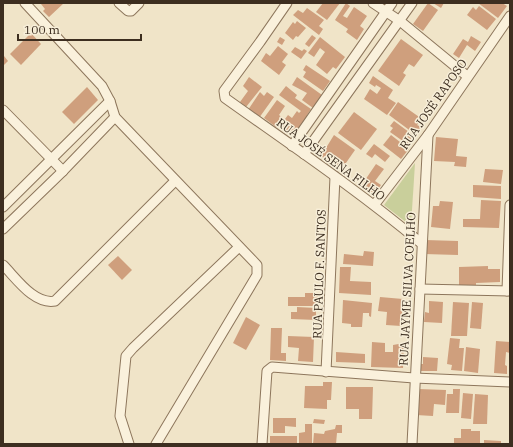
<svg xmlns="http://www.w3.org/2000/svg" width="513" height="447" viewBox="0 0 513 447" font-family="'IBM Plex Serif',serif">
  <rect width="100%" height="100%" fill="#f0e4c8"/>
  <path fill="#c9cf9b" d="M415,163l-4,63 -27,-21z"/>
  <g fill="#cf9f7d">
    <path d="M42,3h22l-15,14 -6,-6 2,-2 -4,-5z"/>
    <path d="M323,3h17l-13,17 -11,-8z"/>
    <path d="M346,3l4,3 -7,10 4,2 7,-11 13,9 -7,10 4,3 -7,11 -11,-8 2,-3 -13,-9z"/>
    <path d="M428,3l10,7 -15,21 -10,-7z"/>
    <path d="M433,3h11l-3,5z"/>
    <path d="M478,3h24l5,3 -9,12z"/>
    <path d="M479,6l17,13 -9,11 -20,-15 6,-8 3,3z"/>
    <path d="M307,8l17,12 -5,6 4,3 -4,6 -26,-20 5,-5 5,3z"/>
    <path d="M297,21l9,7 -8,9 -2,-1 -3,4 -8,-7 8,-11 2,2z"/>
    <path d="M31,33l10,11 -20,21 -11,-11z"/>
    <path d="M312,35l4,3 -7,9 -4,-3z"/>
    <path d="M471,36l10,6 -6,9 -8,-6 -8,13 -6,-4 10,-15 5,3z"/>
    <path d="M280,37l5,3 -3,5 -5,-3z"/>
    <path d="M320,37l25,20 -9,12 -3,-2 -6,7 -11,-9 9,-13 -5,-4 -6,9 -6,-4z"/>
    <path d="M401,39l22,16 -9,12 -5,-3 -6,9 3,2 -7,11 -21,-15z"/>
    <path d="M278,46l10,8 -6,8 4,3 -7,10 -18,-14 5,-8 4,3z"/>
    <path d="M295,47l7,4 2,-2 3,2 -6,8 -10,-7z"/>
    <path d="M4,56l4,5 -5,5v-9z"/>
    <path d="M306,65l24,16 -7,10 -20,-14 3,-5 -3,-2z"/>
    <path d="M373,76l20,14 -5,8 8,5 -9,12 -23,-16 6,-10 7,5 4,-6 -5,-3 -1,2 -6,-4z"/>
    <path d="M249,77l13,10 -16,20 -6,-5 8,-11 -5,-5z"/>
    <path d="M297,77l25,18 -9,13 -11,-8 5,-7 -15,-8z"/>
    <path d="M286,86l11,9 -2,3 16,11 -4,6 2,2 -15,21 -15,-11 9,-12 4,3 5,-7 2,2 2,-2 -22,-16z"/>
    <path d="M87,87l11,13 -24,24 -12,-12z"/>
    <path d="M260,92l4,4 3,-4 7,5 -15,21 -11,-8z"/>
    <path d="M277,100l8,6 -6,9 4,3 -7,9 -12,-9z"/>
    <path d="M398,102l24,17 -5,6 4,2 -5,8 -27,-20z"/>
    <path d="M354,112l23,17 -16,21 -23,-17z"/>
    <path d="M394,121l19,14 -6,9 -17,-12 3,-4 -3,-2z"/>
    <path d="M334,135l21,15 -14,20 -20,-14z"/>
    <path d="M391,135l18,14 -8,10 -18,-14z"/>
    <path d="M436,137l22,2 -2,17 11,1 -1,10 -12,-1 1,-4 -21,-1z"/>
    <path d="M374,144l16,12 -5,6 -10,-8 -3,4 -6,-4z"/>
    <path d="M376,164l8,5 -9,12 6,4 -7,10 -13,-9z"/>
    <path d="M485,169l18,1 -2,14 -18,-2z"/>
    <path d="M473,185l28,1v13l-28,-2z"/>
    <path d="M481,200l20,1 -2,27 -36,-1v-8h17z"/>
    <path d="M440,201l13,1 -3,27 -19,-2 2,-21h6z"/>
    <path d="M425,240l33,1v14l-34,-1z"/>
    <path d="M364,251l10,1 -1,14 -30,-2 1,-10 19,2z"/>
    <path d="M118,256l14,14 -10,10 -14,-15z"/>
    <path d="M488,266v3h12v13l-24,1v3l-17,1v-20z"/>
    <path d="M340,267h11l-1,14 21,1v13l-32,-2z"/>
    <path d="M305,293h13v13h-30v-9h17z"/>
    <path d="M380,297l23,2 -2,27 -15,-1 1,-13 -9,-1z"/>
    <path d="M343,300l29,3 -1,14 -2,-1v-3h-6l-1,14h-11v-3l-9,-1z"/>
    <path d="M429,301l14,1 -1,21 -18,-1 1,-10 4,1z"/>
    <path d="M453,302l16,1 -2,33h-16z"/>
    <path d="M472,302l11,1 -2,26 -11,-1z"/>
    <path d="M297,307l19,1v12l-25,-1v-7h6z"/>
    <path d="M246,317l14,8 -14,25 -13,-7z"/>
    <path d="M271,328h11l-1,25h5v8l-16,-1z"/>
    <path d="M288,336l26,1 -1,25 -15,-1 1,-13 -11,-1z"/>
    <path d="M450,338l10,1 -1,9h5l-2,23 -11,-1 1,-5 -5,-1z"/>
    <path d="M496,341l14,1v11l-4,-1 -1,13 2,1v8l-13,-1z"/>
    <path d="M372,342l13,1v9h8v-7l11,-2 -1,25 -32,-1z"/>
    <path d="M466,347l14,2 -2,24 -14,-2z"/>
    <path d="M336,352l29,2v9l-29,-1z"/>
    <path d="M423,357l15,1 -1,13h-18v-7h4z"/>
    <path d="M323,382h9l-1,18h-4v9l-23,-1 1,-22h18z"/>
    <path d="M346,387h27l-1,32h-13v-10h-13z"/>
    <path d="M418,389l28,1 -1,15 -11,-1 -1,12 -17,-1z"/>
    <path d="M453,389h7l-1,24h-13l1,-19h6z"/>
    <path d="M463,393l10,1 -2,25 -10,-1z"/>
    <path d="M475,394l13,1 -1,29h-14z"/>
    <path d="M273,418h23v9l-11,-1v7h-12z"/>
    <path d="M314,419l11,1 -1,4 -11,-1z"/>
    <path d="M305,424h7v20h-13v-11l6,-1z"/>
    <path d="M336,425h6v8h-5l-1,11h-23l1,-11 10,1 1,-3 10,-2z"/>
    <path d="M461,429h10v2h9v13h-26v-6h7z"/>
    <rect x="270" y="436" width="27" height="8"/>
    <path d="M484,440l17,1v3h-17z"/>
  </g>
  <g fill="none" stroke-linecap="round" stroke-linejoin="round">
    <g stroke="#8d765c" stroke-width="11">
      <g id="minor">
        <path d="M25,3l77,83 8,15 5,16 142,148v10l-101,169"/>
        <path d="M119,3l9,8h3l8,-8"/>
        <path d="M287,3l-27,39 -36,49 1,7c66,47 134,93 196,145"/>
        <path d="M373,3l27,18 67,55"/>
        <path d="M3,110l60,61"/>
        <path d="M292,146l100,-143"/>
        <path d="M304,154l108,-151"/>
        <path d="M375,204l53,-69 82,-119"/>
        <path d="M3,207l107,-106"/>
        <path d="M3,229l60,-58 52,-54"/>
        <path d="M3,265c13,13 31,40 52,36l120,-120"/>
        <path d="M420,289l90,2"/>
        <path d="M507,291l3,-86"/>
        <path d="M326,372l9,-195"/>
        <path d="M129,444l-9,-28 6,-60 7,-8 106,-101"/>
        <path d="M262,444l5,-73 5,-4 142,11 96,4"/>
        <path d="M412,444l16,-309"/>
      </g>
    </g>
    <use href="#minor" stroke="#faf1dc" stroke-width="9"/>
  </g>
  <g text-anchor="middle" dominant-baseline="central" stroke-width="3" stroke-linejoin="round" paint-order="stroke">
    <g font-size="12" fill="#3d2e20" stroke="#f7eed8">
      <text transform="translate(433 104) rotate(-55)">RUA JOSÉ RAPOSO</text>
      <text transform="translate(331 159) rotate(36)">RUA JOSÉ SENA FILHO</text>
      <text transform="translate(319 274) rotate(-88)">RUA PAULO F. SANTOS</text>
      <text transform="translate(407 289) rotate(-87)">RUA JAYME SILVA COELHO</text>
    </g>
  </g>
  <rect width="513" height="447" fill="none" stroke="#3d2e20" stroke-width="8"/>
  <path d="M18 34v6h123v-6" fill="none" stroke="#3d2e20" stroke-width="2"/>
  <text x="24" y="34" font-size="12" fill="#3d2e20" stroke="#f7eed8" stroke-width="3" paint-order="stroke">100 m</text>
</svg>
